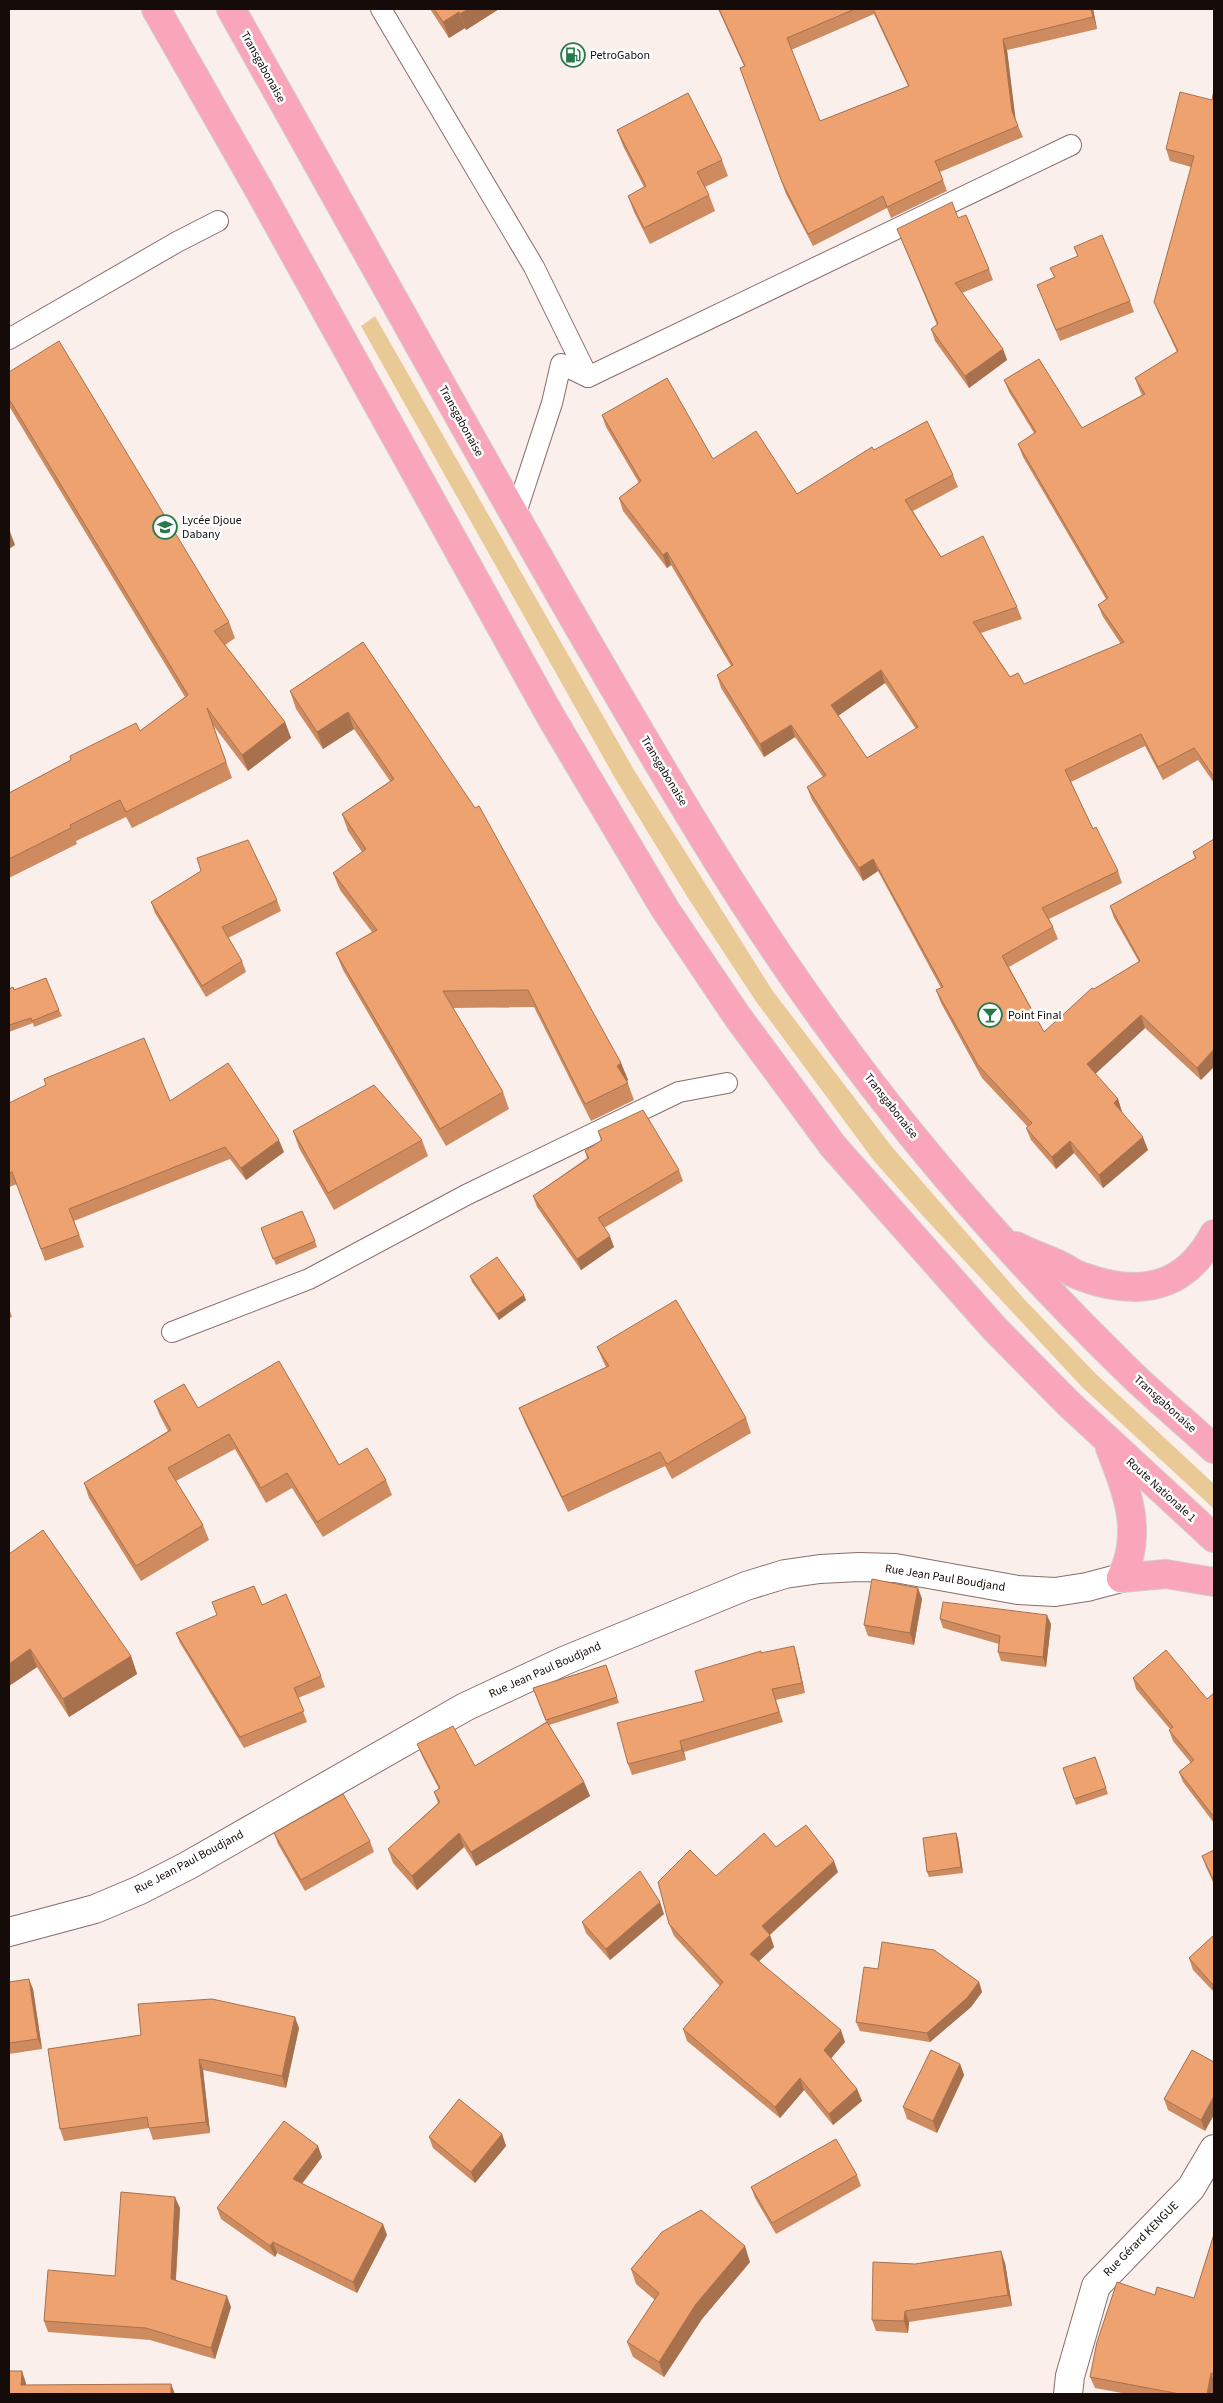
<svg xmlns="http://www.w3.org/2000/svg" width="1223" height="2403" viewBox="0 0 1223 2403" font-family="'Source Sans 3',sans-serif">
  <rect width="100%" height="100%" fill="#fbefec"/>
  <path fill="#e9ca97" d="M375,316l259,454 138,220 120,157 133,153 70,73 119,111v25l-132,-122 -160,-172 -48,-54 -119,-161 -67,-102 -72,-118 -255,-454z"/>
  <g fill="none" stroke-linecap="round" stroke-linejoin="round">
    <g stroke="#886d69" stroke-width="22">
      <g id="lane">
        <path d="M381,9l153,258 54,110 -27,-13 -9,39 -37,113"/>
        <path d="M9,339l168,-97 41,-21"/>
        <path d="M588,377l483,-232"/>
        <path d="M172,1332l137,-53 157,-84 213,-103 48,-9"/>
      </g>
    </g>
    <g stroke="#886d69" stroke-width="30">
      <path id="street" d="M1068,2394l2,-18 26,-90 95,-98 23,-39"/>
    </g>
    <g stroke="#886d69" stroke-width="30">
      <path id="secondary" d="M9,1932l86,-23 45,-19 47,-24 278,-159 101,-47 180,-74 39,-12 35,-5 39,-2 36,1 123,22 37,2 32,-5 34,-9"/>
    </g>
    <g stroke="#d0cece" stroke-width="30">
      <g id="highway">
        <path d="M156,9l102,179 293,529 114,192 72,107 96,130 161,182 75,76 145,134"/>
        <path d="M231,9c117,207 231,416 350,622 78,134 156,270 248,396 85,118 189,236 294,339 29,29 61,55 91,83"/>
        <path d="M1016,1246c13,7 26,11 39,17 10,4 18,11 28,14 56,20 102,12 131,-43"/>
        <path d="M1110,1448c17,42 34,86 11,130"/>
        <path d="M1121,1578l45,-4 48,8"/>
      </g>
    </g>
    <use href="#lane" stroke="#fff" stroke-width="20"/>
    <use href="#street" stroke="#fff" stroke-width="28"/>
    <use href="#secondary" stroke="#fff" stroke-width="28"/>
    <use href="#highway" stroke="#f9a6ba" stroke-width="28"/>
  </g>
  <g fill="#cd8b5f" fill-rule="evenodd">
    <path d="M430,9h69l-33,21 -1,-2 -16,10z"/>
    <path d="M718,9h375l4,20 -90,21 8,69 8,18 -83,35 7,19 -56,27 -4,-10 -74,38 -27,-52 -46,-126 4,-2zM874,14l34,72 -88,35 -29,-71z"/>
    <path d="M1214,90v693l-16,-23 -35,20 -18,-34 -74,36 22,47 25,42 4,12 -73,36 4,8 5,12 -49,28 35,65 50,-43 45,-27 -25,-44 -4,-12 85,-48 -2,-6 21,-13 -13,241 -56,-52 -50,46 23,25 4,13 26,38 -45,38 -29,-35 -18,16 -25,-29 -5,-12 2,-1 -46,-49 -41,-75 -5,-13 5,-2 -63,-117 -15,10 -51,-81 -5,-13 16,-10 -28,-40 -31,20 -43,-69 -4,-13 14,-9 -60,-101 -4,3 -44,-57 -4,-13 20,-15 -33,-56 -4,-12 111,44 84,35 77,-44 79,25 5,12 -45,24 28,46 76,50 5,12 -41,14 29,44 14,7 97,-40 -18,-27 -5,-12 8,-6 -83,-142 -5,-13 16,-11 -25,-41 -5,-12 78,48 60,-33 -2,-4 -5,-13 42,-26 -18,-38 -5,-12 37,-135 -21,-6 -4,-12 46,-49zM885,683l31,46 -49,29 -29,-42z"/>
    <path d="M617,130l105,30 6,16 -23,11 4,8 6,16 -65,33 -16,-32 -6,-16 16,-9 -21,-41z"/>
    <path d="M958,218l31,51 4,11 -31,13 41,56 4,11 -38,28 -34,-47 -4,-12 6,-4 -40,-96z"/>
    <path d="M1074,247l56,54 4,11 -74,29 -23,-56 17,-8 -4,-9 28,-12z"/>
    <path d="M9,372l220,250 6,16 -10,7 60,77 6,16 -43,33 -35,-46 19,53 -100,50 -6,-11 -50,24 1,3 -68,34v-85l62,-33 -1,-4 70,-25 45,-34 -176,-291z"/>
    <path d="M363,642l258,421 7,17 -1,1 7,19 -43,21 -57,-114 -81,1 50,84 6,17 -63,37 -103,-176 -7,-17 36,-21 -32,-42 -7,-17 29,-21 -14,-21 -6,-17 48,-33 -36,-52 -31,20 -27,-40 -6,-18z"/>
    <path d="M277,900l4,11 -53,27 14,23 4,11 -40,25 -51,-84 -4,-11z"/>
    <path d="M9,989l50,21 3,6 -28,11 -1,-4 -24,9z"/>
    <path d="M170,1101l114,51 -38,28 -16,-21 -156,62 10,26 -39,14 -28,-77 -8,3v-84z"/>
    <path d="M293,1131l129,9 6,16 -94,54 -35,-62z"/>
    <path d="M598,1131l81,39 4,11 -79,47 10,19 -33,23 -44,-63 -4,-11 54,-38 -2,-7 16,-10z"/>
    <path d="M263,1234l52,7 2,6 -41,18z"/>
    <path d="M470,1276l56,24 -27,20 -27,-38z"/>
    <path d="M9,1308l3,9 -3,1z"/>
    <path d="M597,1347l149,71 5,15 -79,46 -7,-13 -97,46 -43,-89 -6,-15 87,-41 -3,-6z"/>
    <path d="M154,1401l44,7 141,57 47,15 6,15 -69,42 -31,-49 -26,15 -31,-54 -59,32 27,44 6,15 -68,41 -52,-83 -5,-15 84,-52 -8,-15z"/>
    <path d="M9,1554l122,102 6,18 -68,43 -32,-50 -28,19z"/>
    <path d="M918,1588l4,11 -8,46 -46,-9 -4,-11z"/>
    <path d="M262,1605l59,71 4,11 -27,11 9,24 -63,26 -64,-105 -4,-10z"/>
    <path d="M940,1619l111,5 -5,43 -45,-6 -3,-9 1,-8 -56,-16z"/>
    <path d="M761,1653l36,4 8,36 -29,7 7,22 -99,30 2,8 -54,15 -4,-11 76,-63z"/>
    <path d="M606,1665l13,38 -70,22 35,57 6,14 -114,70 -12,-19 -47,43 -24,-27 -5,-14 50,-46 -4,-11 5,-3 -16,-31 -6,-14 58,22 71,-44 -13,-34z"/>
    <path d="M1133,1678l74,21 7,-6v130l-31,-41 -4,-10 12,-9 -18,-22 -4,-11 1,-1 -34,-40z"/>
    <path d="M1095,1757l13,37 -32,11 -13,-37z"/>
    <path d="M274,1833l96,8 4,11 -69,39 -27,-47z"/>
    <path d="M956,1833l2,6 5,34 -34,4 -2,-5z"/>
    <path d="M776,1847l62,25 -68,63 4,12 -15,14 86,81 -14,16 26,31 5,12 -29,24 -29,-35 -24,28 -93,-77 -4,-12 37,-43 -46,-50 -5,-12 47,-48z"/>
    <path d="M1214,1850v34l-8,-17 -4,-11z"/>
    <path d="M664,1914l-54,46 -24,-27 -4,-11z"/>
    <path d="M1214,1935v57l-21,-22 -4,-12z"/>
    <path d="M878,1969l101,13 3,10 -11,15 -41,35 -70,-11 -4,-9z"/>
    <path d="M9,1982l24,7 9,60 -33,5z"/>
    <path d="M299,2028l-13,60 -83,-18 7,63 -57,7 -4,-12 -85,13 -4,-12 -12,-80z"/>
    <path d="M1192,2050l13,81 -37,-21 -4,-11z"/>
    <path d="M960,2064l4,11 -27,58 -30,-14 -4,-12z"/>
    <path d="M502,2134l4,12 -31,37 -42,-35 -4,-11z"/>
    <path d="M322,2157l-20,27 85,51 -30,58 -80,-40 -2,4 -54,-38 -4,-11z"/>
    <path d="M857,2175l4,11 -85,48 -21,-36 -4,-11z"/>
    <path d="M180,2208l-4,72 55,27 -16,52 -65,-19 -102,-8 -4,-11 71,-45z"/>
    <path d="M1214,2234v154l-1,6h-86l-32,-6 -5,-11 65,-82 39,3z"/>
    <path d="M750,2262l-48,57 -38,58 -31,-20 -6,-15 28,-42 -19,-16 -5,-15z"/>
    <path d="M1005,2263l7,43 -103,16 -1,11 -32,-2 -4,-11 43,-56z"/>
  </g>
  <g fill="#a7714e">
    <path d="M468,9h31l-33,21 -6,-16z"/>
    <path d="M1091,9h2l4,20 -4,-12z"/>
    <path d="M459,12l6,16 -16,10 -6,-16z"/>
    <path d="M1003,39l4,11 9,72 -4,-11z"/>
    <path d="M1003,349l4,11 -38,28 -4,-12z"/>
    <path d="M9,529l6,16 -6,4z"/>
    <path d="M667,552l4,13 -4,3 -4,-13z"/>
    <path d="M881,670l4,13 -50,35 -4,-13z"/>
    <path d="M348,712l6,17 -31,20 -6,-17z"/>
    <path d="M285,722l6,16 -43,33 -6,-16z"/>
    <path d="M791,725l4,12 -31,20 -4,-13z"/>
    <path d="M873,859l5,12 -15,10 -4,-13z"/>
    <path d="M1141,1015l4,13 -53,49 -5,-13z"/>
    <path d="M1214,1049v18l-13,13 -4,-12z"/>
    <path d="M621,1063l7,17 -4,3 -7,-17z"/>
    <path d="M1118,1099l4,13 -4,3 -4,-12z"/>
    <path d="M1143,1137l5,13 -45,38 -4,-13z"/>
    <path d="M279,1140l5,12 -38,28 -5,-12z"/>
    <path d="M1070,1141l4,12 -18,16 -4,-12z"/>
    <path d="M610,1236l4,11 -33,23 -4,-11z"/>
    <path d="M524,1295l2,5 -27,20 -2,-6z"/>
    <path d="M918,1588l4,11 -8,46 -4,-12z"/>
    <path d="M1047,1615l4,9 -5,43 -3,-10z"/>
    <path d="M794,1646l3,11 8,36 -3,-10z"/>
    <path d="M30,1649l7,18 -28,19v-22z"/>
    <path d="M131,1656l6,18 -68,43 -6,-18z"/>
    <path d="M680,1741l4,11 2,8 -4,-10z"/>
    <path d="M584,1782l6,14 -114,70 -5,-14z"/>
    <path d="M459,1833l5,14 -47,43 -5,-14z"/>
    <path d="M956,1833l2,6 5,34 -2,-6z"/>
    <path d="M834,1861l4,11 -72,66 -4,-12z"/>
    <path d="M660,1902l4,12 -54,46 -4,-11z"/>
    <path d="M770,1935l4,12 -20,19 -4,-12z"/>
    <path d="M29,1979l4,10 9,60 -4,-10z"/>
    <path d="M979,1982l3,10 -11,15 -41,35 -3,-9z"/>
    <path d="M295,2017l4,11 -13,60 -4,-12z"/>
    <path d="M841,2030l4,12 -17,20 -4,-12z"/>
    <path d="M199,2059l4,11 7,63 -4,-11z"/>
    <path d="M960,2064l4,11 -27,58 -4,-12z"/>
    <path d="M800,2078l4,12 -24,28 -5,-11z"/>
    <path d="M857,2089l5,12 -29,24 -4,-11z"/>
    <path d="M1214,2096v19l-9,16 -4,-11z"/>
    <path d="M502,2134l4,12 -31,37 -4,-11z"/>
    <path d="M318,2146l4,11 -25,33 -4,-11z"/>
    <path d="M175,2197l5,11 -5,82 -4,-11z"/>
    <path d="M383,2224l4,11 -30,58 -4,-11z"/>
    <path d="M273,2242l4,11 -2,4 -5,-11z"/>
    <path d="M745,2246l5,16 -48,57 -38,58 -5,-15 37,-58z"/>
    <path d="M1001,2251l4,12 7,43 -4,-11z"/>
    <path d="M227,2296l4,11 -16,52 -4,-11z"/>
    <path d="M905,2311l4,11 -1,11 -4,-12z"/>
    <path d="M22,2371l4,12v11l-5,-9z"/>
    <path d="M1211,2373l3,10 -1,11h-6z"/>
    <path d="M171,2384l4,10h-4z"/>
  </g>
  <g fill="#eea26f" stroke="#a7714e" fill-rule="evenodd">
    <path d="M434,9h34l-8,5 -1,-2 -16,10z"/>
    <path d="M719,9h136l-68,29 33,83 89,-35 -36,-77h218l2,8 -90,22 9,72 6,15 -83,35 8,19 -56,27 -4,-11 -75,38 -26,-52 -42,-114 5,-2z"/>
    <path d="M1214,90v687l-20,-29 -36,19 -17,-33 -76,36 28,59 3,-2 22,44 -76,37 11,19 -51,29 42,76 48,-44 2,1 46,-28 -30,-55 86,-48 -3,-6 21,-13v210l-17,19 -56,-53 -54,49 31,35 -4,4 29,34 -44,38 -29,-34 -18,16 -26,-29 6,-5 -54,-58 -42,-75 7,-3 -70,-128 -14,9 -52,-81 19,-12 -35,-50 -31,19 -43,-69 16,-10 -66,-113 -4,3 -44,-57 22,-17 -39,-66 65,-37 46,81 43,-28 41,63 75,-47 2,3 53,-29 26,54 -48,25 36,57 42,-21 34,71 -44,15 37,55 8,-4 6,11 100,-42 -26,-37 10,-7 -90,-154 18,-12 -32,-52 35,-21 43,69 63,-34 -10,-16 43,-27 -24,-49 40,-146 -28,-7 14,-57 32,8zM881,670l37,57 -51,31 -36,-53z"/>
    <path d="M688,93l34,67 -25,12 12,23 -65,33 -16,-32 18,-10 -29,-56z"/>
    <path d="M952,202l6,16 8,-3 23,54 -34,14 48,66 -38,27 -34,-47 7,-5 -41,-95z"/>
    <path d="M1102,235l28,66 -74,29 -19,-45 18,-8 -5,-9 28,-12 -4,-9z"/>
    <path d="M59,341l170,281 -15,9 71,91 -43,33 -35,-47 19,54 -100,50 -6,-12 -50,25 1,3 -62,31v-66l62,-33 -1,-4 66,-33 4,8 48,-36 -179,-296v-27z"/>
    <path d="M363,642l112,166 4,-2 142,257 -4,3 11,17 -43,21 -57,-114 -85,1 60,101 -63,37 -104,-176 41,-23 -44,-57 33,-24 -24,-35 52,-35 -46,-67 -31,20 -27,-41z"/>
    <path d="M248,840l29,60 -55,27 20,34 -40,25 -51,-84 50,-31 -4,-13z"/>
    <path d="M46,978l13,32 -27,11 -1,-3 -22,7v-36l4,-2 1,3z"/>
    <path d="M144,1038l26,63 58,-38 51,77 -38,28 -16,-21 -156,62 10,26 -38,14 -29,-77 -3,1v-70l37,-18 -2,-6z"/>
    <path d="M374,1085l48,55 -94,53 -35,-62z"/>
    <path d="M643,1110l36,60 -81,48 12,18 -33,23 -44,-63 56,-38 -4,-7 17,-11 -4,-9z"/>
    <path d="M302,1211l13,30 -42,18 -12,-31z"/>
    <path d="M497,1257l27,38 -27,19 -27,-38z"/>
    <path d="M676,1300l70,118 -79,46 -7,-12 -98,45 -43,-89 90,-42 -12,-19z"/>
    <path d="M279,1361l60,104 28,-17 19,32 -69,42 -30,-49 -26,15 -32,-54 -61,34 35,57 -67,41 -52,-83 87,-53 -17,-29 30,-17 14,24z"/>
    <path d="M43,1530l88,126 -68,43 -33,-50 -21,15v-110z"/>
    <path d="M872,1579l46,9 -8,45 -46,-8z"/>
    <path d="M254,1586l8,19 24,-11 35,82 -27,12 10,23 -64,26 -64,-104 41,-18 -5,-13z"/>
    <path d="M943,1602l104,13 -4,42 -45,-5 2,-16 -60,-17z"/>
    <path d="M794,1646l8,37 -30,6 7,23 -99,29 2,9 -54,14 -11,-41 87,-22 -9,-30 66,-20v2z"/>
    <path d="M1166,1650l41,49 7,-6v124l-35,-45 15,-12 -25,-30 4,-3 -40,-49z"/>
    <path d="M606,1665l11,32 -71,23 -13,-32z"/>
    <path d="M547,1722l37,60 -113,70 -12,-19 -47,43 -24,-27 52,-47 -6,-10 6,-4 -23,-44 36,-18 22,40z"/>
    <path d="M1095,1757l11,31 -32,11 -11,-31z"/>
    <path d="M343,1794l27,47 -69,39 -27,-47z"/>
    <path d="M806,1825l28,36 -72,65 8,9 -20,19 91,76 -17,20 33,39 -28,25 -29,-36 -25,29 -92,-78 40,-47 -54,-58 -11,-42 32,-32 26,26 48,-43 12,14z"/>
    <path d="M956,1833l5,34 -34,5 -4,-34z"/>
    <path d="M1214,1850v31l-12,-25z"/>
    <path d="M640,1871l20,31 -54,47 -24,-27z"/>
    <path d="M1214,1935v51l-25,-28z"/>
    <path d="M882,1942l52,8 45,32 -12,16 -40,35 -71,-11 8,-55 14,2z"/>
    <path d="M29,1979l9,60 -29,4v-61z"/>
    <path d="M212,1999l83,18 -13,59 -83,-17 7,63 -57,6 -2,-11 -87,12 -12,-80 93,-14 -3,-31z"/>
    <path d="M931,2050l29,14 -27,57 -30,-14z"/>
    <path d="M1192,2050l22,12v34l-13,24 -37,-21z"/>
    <path d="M459,2099l43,35 -31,38 -42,-35z"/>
    <path d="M284,2121l34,25 -25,33 90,45 -30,58 -80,-40 -3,4 -53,-38z"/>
    <path d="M836,2139l21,36 -85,48 -21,-36z"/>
    <path d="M121,2192l54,5 -4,82 56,17 -16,52 -65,-20 -102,-7 4,-51 67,6z"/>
    <path d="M701,2210l44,36 -49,58 -37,58 -32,-20 32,-49 -28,-24 31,-37z"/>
    <path d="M1214,2234v140l-3,-1 -4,21h-27l-90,-17 7,-35 20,-60 38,13 2,-8 37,11z"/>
    <path d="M1001,2251l7,44 -103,16 -1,10 -32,-1 1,-58 42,2z"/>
    <path d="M9,2371h13l-1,14 150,-1v10h-162z"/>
  </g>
  <defs>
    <g id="fuel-ring" transform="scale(1.25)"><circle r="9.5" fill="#fff" stroke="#27794b" stroke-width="1.5"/><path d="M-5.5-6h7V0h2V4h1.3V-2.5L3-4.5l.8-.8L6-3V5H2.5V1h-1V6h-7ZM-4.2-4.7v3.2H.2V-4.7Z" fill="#27794b"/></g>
    <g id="school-ring" transform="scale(1.25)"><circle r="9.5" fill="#fff" stroke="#27794b" stroke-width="1.5"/><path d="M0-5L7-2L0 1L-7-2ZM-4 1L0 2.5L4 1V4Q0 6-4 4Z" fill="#27794b"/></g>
    <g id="bar-ring" transform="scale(1.25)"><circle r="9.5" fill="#fff" stroke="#27794b" stroke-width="1.5"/><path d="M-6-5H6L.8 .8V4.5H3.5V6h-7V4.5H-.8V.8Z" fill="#27794b"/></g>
  </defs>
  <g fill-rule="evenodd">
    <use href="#fuel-ring" x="573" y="55"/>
    <use href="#school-ring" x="165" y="527"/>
    <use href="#bar-ring" x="990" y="1015"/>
  </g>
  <g text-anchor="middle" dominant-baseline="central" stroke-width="5" stroke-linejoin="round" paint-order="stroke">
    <g font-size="12" fill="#150b09" stroke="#fff" text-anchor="start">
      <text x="590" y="55">PetroGabon</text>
      <text x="182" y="520">Lycée Djoue<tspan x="182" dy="14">Dabany</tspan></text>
      <text x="1008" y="1015">Point Final</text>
    </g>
    <g font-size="12" fill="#150b09" stroke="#fff">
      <text transform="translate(263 67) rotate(61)">Transgabonaise</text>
      <text transform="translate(461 421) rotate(61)">Transgabonaise</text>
      <text transform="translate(664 771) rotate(59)">Transgabonaise</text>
      <text transform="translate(891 1106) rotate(52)">Transgabonaise</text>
      <text transform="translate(1165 1404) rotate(42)">Transgabonaise</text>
      <text transform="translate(1161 1490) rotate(42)">Route Nationale 1</text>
      <text transform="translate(945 1578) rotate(9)">Rue Jean Paul Boudjand</text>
      <text transform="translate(545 1670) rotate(-24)">Rue Jean Paul Boudjand</text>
      <text transform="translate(189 1862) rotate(-28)">Rue Jean Paul Boudjand</text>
      <text transform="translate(1141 2239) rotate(-45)">Rue Gérard KENGUE</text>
    </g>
  </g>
  <rect width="1223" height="2403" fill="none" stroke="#150b09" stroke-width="20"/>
</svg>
